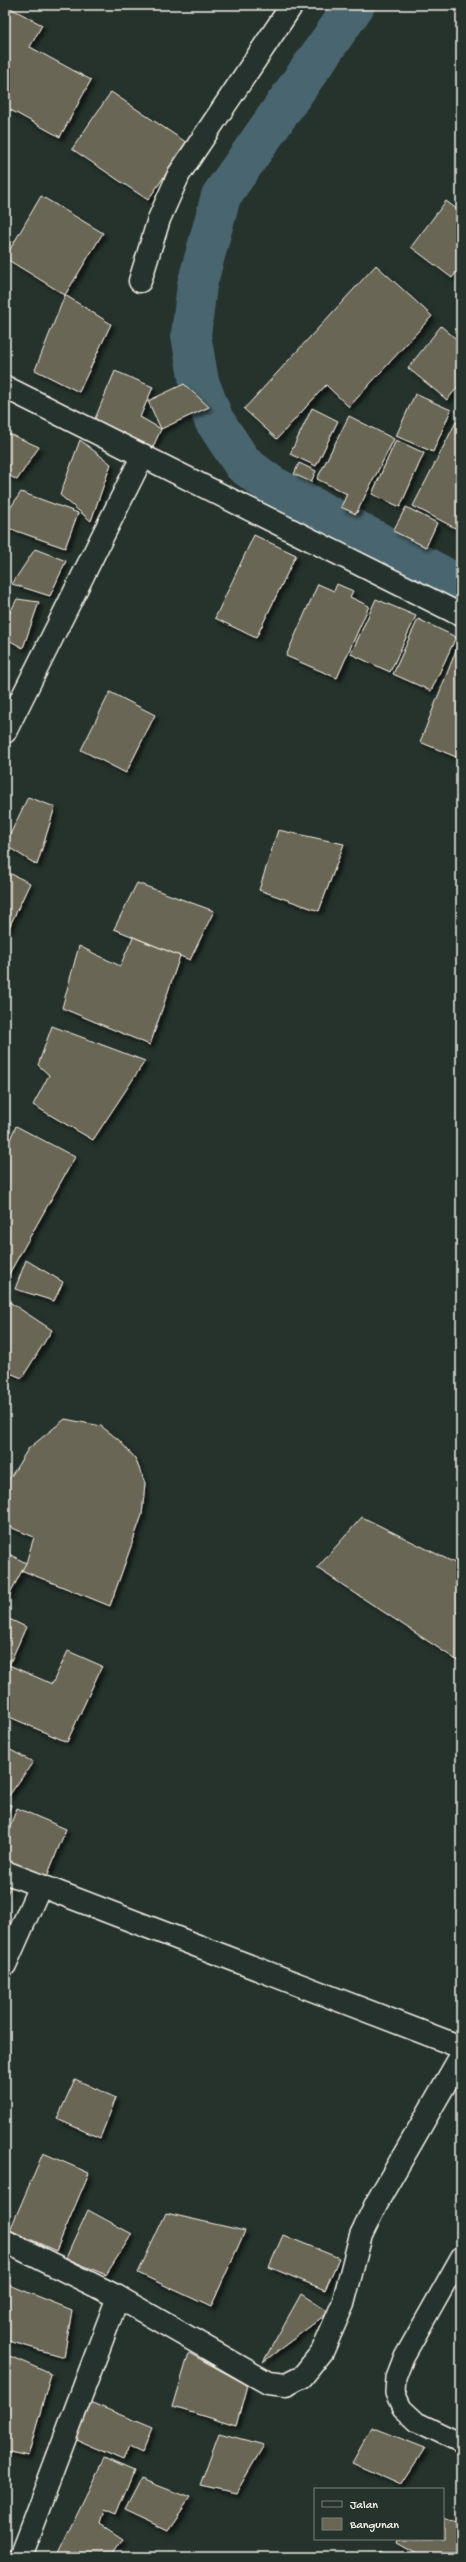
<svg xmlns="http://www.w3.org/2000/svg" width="466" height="2562" viewBox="0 0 466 2562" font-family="'Gochi Hand',sans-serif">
  <defs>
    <filter id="shadow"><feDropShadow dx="3.5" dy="3.5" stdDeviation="2" flood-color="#0009"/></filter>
  </defs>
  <rect width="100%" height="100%" fill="#26332d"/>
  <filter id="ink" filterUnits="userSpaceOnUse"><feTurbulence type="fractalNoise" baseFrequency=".025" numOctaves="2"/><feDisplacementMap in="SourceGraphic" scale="8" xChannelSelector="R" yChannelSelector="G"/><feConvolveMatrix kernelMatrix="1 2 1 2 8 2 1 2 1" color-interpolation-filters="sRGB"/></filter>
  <g filter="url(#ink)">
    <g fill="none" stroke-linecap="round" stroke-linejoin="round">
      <path stroke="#49666f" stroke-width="40" d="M355,5l-134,191 -24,89 -6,50 8,47 15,38 29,44 28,21 190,101"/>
    </g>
    <g fill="#6b6654" stroke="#f4f1e8" filter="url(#shadow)">
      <path d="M5,5l37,20 -12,22 61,33 -31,57 -55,-30z"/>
      <path d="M111,92l76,51 -39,57 -76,-51z"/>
      <path d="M41,196l62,37 -38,62 -60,-37z"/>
      <path d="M446,201l15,11v54l-9,12 -41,-31z"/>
      <path d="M376,265l56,51 -83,91 -23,-22 -49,54 -33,-30z"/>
      <path d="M65,295l46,29 -32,68 -44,-22z"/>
      <path d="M441,326l20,17v40l-14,17 -39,-32z"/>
      <path d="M115,371l38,16 -13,30 21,12 -8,18 -59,-26z"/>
      <path d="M184,384l25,23 -48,22 -13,-28z"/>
      <path d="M415,394l36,16 -18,42 -37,-16z"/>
      <path d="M312,408l26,13 -22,45 -26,-12z"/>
      <path d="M349,416l45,23 -38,75 -15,-7 6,-13 -30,-15z"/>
      <path d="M456,422l5,3v106l-48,-25z"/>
      <path d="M5,432l34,15 -22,33 -12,-7z"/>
      <path d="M80,440l31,24 -20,57 -31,-26z"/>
      <path d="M396,440l28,13 -24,54 -28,-13z"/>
      <path d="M299,463l17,8 -5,11 -17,-8z"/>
      <path d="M21,492l57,21 -13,35 -60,-21v-11z"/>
      <path d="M406,507l31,16 -11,24 -33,-16z"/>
      <path d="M254,535l42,20 -40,83 -41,-20z"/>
      <path d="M35,549l31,12 -16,35 -38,-12z"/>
      <path d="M318,584l16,7 3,-7 16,7 -3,6 19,9 -32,72 -51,-22z"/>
      <path d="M17,599l22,3 -16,46 -18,-10v-16z"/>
      <path d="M376,599l40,17 -26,56 -39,-18z"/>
      <path d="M418,619l38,18 -25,54 -38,-17z"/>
      <path d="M457,648l4,1v110l-41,-17z"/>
      <path d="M110,692l45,23 -29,58 -45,-23z"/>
      <path d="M28,797l27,10 -18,58 -32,-20z"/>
      <path d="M278,830l66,14 -25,67 -60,-21z"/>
      <path d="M5,871l25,12 -25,53z"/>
      <path d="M137,883l77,28 -24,49 -76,-31z"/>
      <path d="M133,937l47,19 -30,89 -88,-37 17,-62 41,20z"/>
      <path d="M52,1026l93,35 -52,79 -60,-35 16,-30 -11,-10z"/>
      <path d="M16,1126l59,31 -70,124v-131z"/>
      <path d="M26,1260l37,22 -9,19 -39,-12z"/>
      <path d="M5,1299l47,31 -30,48 -17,-7z"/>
      <path d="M65,1419l36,7 18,14 16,18 10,25 -3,32 -32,91 -89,-36 5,-7 8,-26 -29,-12v-39l23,-37z"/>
      <path d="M362,1517l99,49v97l-144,-95z"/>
      <path d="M5,1552l21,11 -19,36 -2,-1z"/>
      <path d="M5,1617l21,10 -17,38 43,19 16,-33 34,15 -35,76 -62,-27z"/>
      <path d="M5,1747l28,15 -25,35 -3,-1z"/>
      <path d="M5,1803l6,2 -6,16z"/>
      <path d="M17,1808l49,21 -20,50 -41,-17v-23z"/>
      <path d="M5,1885l5,2 -5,12z"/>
      <path d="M75,2079l41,19 -16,40 -43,-19z"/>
      <path d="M43,2153l46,20 -33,78 -46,-21z"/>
      <path d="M88,2210l44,24 -26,41 -40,-17z"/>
      <path d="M166,2213l79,18 -34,76 -73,-34z"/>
      <path d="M283,2235l56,23 -14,32 -56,-23z"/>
      <path d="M7,2284l65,26 -8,47 -59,-17v-46z"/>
      <path d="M301,2294l28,18 -66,50z"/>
      <path d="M189,2353l58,32 -11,41 -63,-19z"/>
      <path d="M5,2354l46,20 -23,82 -23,-5z"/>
      <path d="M85,2400l67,28 -10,24 -13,-6 -6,14 -53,-23z"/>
      <path d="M372,2427l53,21 -24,37 -49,-22z"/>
      <path d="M219,2433l45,12 -28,48 -36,-8z"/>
      <path d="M104,2458l30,13 -18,44 -12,-5 -4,14 23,15 -12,18h-55z"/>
      <path d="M141,2479l49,19 -22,32 -43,-20z"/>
      <path d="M443,2519l18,7v31h-37l-27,-15 1,-3h45z"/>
      <path d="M381,2551l11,6h-13z"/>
    </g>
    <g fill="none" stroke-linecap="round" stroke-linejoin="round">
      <g stroke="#f4f1e8" stroke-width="22">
        <path id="lane" d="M461,2256l-57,101 -8,21 -1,15 7,15 15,14 44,21"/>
      </g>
      <g stroke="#f4f1e8" stroke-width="25">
        <g id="street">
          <path d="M140,281l19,-62 20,-45 113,-169"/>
          <path d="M5,387l456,228"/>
          <path d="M5,732l138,-277"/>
          <path d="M5,1872l456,175"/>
          <path d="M5,1965l35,-79"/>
          <path d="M5,2241l113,56 -98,260"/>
          <path d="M118,2297l150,86 18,2 16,-8 20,-25 21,-48 18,-69 16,-33 84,-146"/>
        </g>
      </g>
      <use href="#lane" stroke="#26332d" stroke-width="19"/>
      <use href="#street" stroke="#26332d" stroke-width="22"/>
    </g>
  </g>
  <rect width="466" height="2562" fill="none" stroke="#26332d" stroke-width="20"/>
  <rect x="10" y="10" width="446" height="2542" fill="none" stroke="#f4f1e8" stroke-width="1.5" filter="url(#ink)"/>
  <rect x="314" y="2488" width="130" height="52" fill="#26332d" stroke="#787f78"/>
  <rect x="322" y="2501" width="20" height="6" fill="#26332d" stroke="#787f78"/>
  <text x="350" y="2508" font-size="12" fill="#f4f1e8">Jalan</text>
  <rect x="322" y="2518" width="20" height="12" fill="#6b6654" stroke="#787f78"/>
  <text x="350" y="2528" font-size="12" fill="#f4f1e8">Bangunan</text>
</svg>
